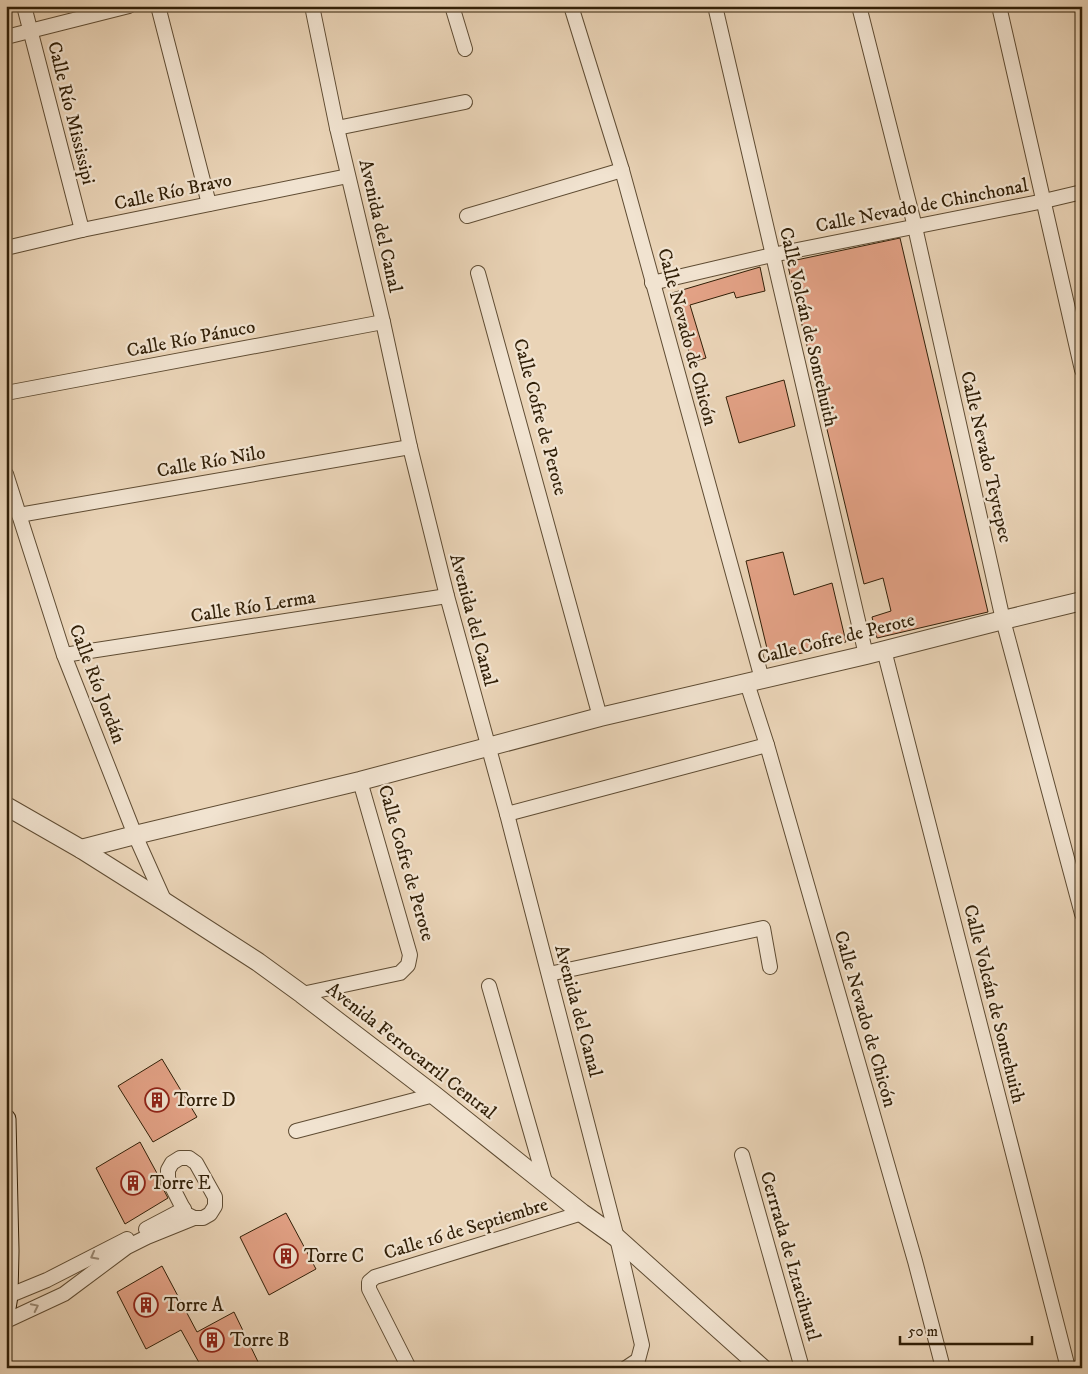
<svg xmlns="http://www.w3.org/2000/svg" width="1088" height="1374" viewBox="0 0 1088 1374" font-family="'IM FELL DW Pica',serif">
  <rect width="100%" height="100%" fill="#ead4b7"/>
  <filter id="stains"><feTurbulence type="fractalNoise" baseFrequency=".004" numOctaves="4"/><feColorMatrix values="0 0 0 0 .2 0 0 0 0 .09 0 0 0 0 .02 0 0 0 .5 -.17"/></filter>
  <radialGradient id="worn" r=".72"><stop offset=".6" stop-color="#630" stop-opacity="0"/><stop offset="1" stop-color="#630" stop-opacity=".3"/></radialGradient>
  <g fill="#e2a185" stroke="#311f07">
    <path d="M900,238l88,374 -111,26 -5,-21 19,-6 -8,-33 -19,6 -77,-322z"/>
    <path d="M760,267l5,24 -29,7 -2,-6 -44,13 16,53 -14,4 -20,-69z"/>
    <path d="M784,380l11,46 -56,17 -13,-46z"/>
    <path d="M783,552l11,43 38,-12 14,59 -76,19 -24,-100z"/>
    <path d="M162,1059l35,58 -44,25 -35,-56z"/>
    <path d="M140,1142l19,35 1,6 8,15 -43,26 -29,-56z"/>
    <path d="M286,1213l30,56 -47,26 -29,-58z"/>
    <path d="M162,1266l35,66 37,-20 27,56h-59l-21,-38 -35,19 -29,-57z"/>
  </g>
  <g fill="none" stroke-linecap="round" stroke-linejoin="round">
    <g stroke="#5f4c33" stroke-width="16">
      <g id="minor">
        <path d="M24,6l58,224"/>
        <path d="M158,6l51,198"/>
        <path d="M312,6l25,122 46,194 27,125 37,149 60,218 110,424 25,107 -4,15 -12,8"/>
        <path d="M452,6l13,43"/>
        <path d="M571,6l51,164 140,509"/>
        <path d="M715,6l151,649"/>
        <path d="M859,6l56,221 88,393 79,294"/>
        <path d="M999,6l83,364"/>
        <path d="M6,37l123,-31"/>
        <path d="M337,128l128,-26"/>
        <path d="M467,216l155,-46"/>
        <path d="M6,248l76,-18 266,-54"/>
        <path d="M478,273l122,444"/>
        <path d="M652,283l120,-28 272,-54 38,-9"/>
        <path d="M6,393l377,-71"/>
        <path d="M6,474l58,181 71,180 30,67"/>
        <path d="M19,515l391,-68"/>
        <path d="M884,650l184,718"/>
        <path d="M64,655l383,-59"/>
        <path d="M747,683l20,62 148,516 28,107"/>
        <path d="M507,814l260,-69"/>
        <path d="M549,974l214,-46 7,39"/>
        <path d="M489,986l57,199"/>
        <path d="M302,994l98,-21 8,-8 2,-10 -50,-174"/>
        <path d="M296,1131l138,-36"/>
        <path d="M742,1155l60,213"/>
        <path d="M146,1229l38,-20"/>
        <path d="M8,1296l39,-16 80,-41"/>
        <path d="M6,1321l58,-27 63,-47 20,-10 47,-19h9l7,-4 5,-8v-9l-19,-34 -7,-5h-9l-8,5 -4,7v9l18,35 8,4"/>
        <path d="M409,1368l-40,-79v-7l6,-5 207,-64"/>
      </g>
    </g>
    <g stroke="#5f4c33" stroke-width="20">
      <g id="tertiary">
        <path d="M6,806l75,43 84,53 93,60 44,32 132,101 148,118 35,25 145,130"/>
        <path d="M81,849l54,-14 225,-54 240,-64 266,-62 137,-35 79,-19"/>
      </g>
    </g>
    <g stroke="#311f07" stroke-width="21">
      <path id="secondary" d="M6,1119l3,132 -1,45 -2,12"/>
    </g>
    <use href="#minor" stroke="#f1e3d0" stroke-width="14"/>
    <use href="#tertiary" stroke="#f1e3d0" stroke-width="18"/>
    <use href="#secondary" stroke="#f1e3d0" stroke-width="19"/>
  </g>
  <defs><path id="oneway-chevron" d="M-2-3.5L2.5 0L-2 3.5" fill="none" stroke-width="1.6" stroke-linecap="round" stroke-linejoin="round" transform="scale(1.25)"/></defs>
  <g stroke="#9b8b76">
    <use href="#oneway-chevron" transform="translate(94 1256) rotate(152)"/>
    <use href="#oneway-chevron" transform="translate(35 1307) rotate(-26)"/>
  </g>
  <defs>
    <g id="building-ring" transform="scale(1.25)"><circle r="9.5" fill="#f1e3d0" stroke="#8f2418" stroke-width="1.5"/><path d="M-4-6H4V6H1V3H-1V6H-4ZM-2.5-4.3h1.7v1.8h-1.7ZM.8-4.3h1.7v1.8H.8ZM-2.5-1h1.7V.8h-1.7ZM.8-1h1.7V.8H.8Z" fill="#8f2418"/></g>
  </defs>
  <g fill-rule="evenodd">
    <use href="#building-ring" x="157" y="1100"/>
    <use href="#building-ring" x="133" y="1183"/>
    <use href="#building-ring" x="286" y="1256"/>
    <use href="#building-ring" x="146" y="1305"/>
    <use href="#building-ring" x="212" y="1340"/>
  </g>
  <g text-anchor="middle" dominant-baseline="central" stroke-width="4.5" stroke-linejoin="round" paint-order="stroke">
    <g font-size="19" fill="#311f07" stroke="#f1e3d0">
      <text transform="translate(71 113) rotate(76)">Calle Río Mississipi</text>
      <text transform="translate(173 192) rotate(-12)">Calle Río Bravo</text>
      <text transform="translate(922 206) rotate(-11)">Calle Nevado de Chinchonal</text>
      <text transform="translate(380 226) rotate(77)">Avenida del Canal</text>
      <text transform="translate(808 327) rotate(77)">Calle Volcán de Sontehuith</text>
      <text transform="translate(687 337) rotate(75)">Calle Nevado de Chicón</text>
      <text transform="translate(191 339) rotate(-11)">Calle Río Pánuco</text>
      <text transform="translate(540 417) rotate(75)">Calle Cofre de Perote</text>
      <text transform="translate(986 457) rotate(77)">Calle Nevado Teytepec</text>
      <text transform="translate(211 462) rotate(-10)">Calle Río Nilo</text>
      <text transform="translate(253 607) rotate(-9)">Calle Río Lerma</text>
      <text transform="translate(473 620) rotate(75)">Avenida del Canal</text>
      <text transform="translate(836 639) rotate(-14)">Calle Cofre de Perote</text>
      <text transform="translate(97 684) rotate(69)">Calle Río Jordán</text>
      <text transform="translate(406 863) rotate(74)">Calle Cofre de Perote</text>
      <text transform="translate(994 1004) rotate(76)">Calle Volcán de Sontehuith</text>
      <text transform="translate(578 1011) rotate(75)">Avenida del Canal</text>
      <text transform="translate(865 1019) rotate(74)">Calle Nevado de Chicón</text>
      <text transform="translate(411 1051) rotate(38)">Avenida Ferrocarril Central</text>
      <text transform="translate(466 1229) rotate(-17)">Calle 16 de Septiembre</text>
      <text transform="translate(790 1256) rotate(74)">Cerrrada de Iztacihuatl</text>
    </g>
    <g font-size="19" fill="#311f07" stroke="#f1e3d0" text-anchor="start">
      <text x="174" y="1100">Torre D</text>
      <text x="150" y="1183">Torre E</text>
      <text x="304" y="1256">Torre C</text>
      <text x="164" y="1305">Torre A</text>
      <text x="230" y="1340">Torre B</text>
    </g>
  </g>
  <rect width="1088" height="1374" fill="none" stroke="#ead4b7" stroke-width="25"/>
  <rect x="8" y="8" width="1073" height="1359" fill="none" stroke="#311f07" stroke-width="2.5"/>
  <rect x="12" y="12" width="1063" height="1349" fill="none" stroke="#311f07"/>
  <path d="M900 1336v8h132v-8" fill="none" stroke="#311f07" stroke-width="2.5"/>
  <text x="908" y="1336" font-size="15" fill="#311f07" stroke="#f1e3d0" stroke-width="4" paint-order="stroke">50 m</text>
  <rect width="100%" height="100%" filter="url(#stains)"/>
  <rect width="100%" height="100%" fill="url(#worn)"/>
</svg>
